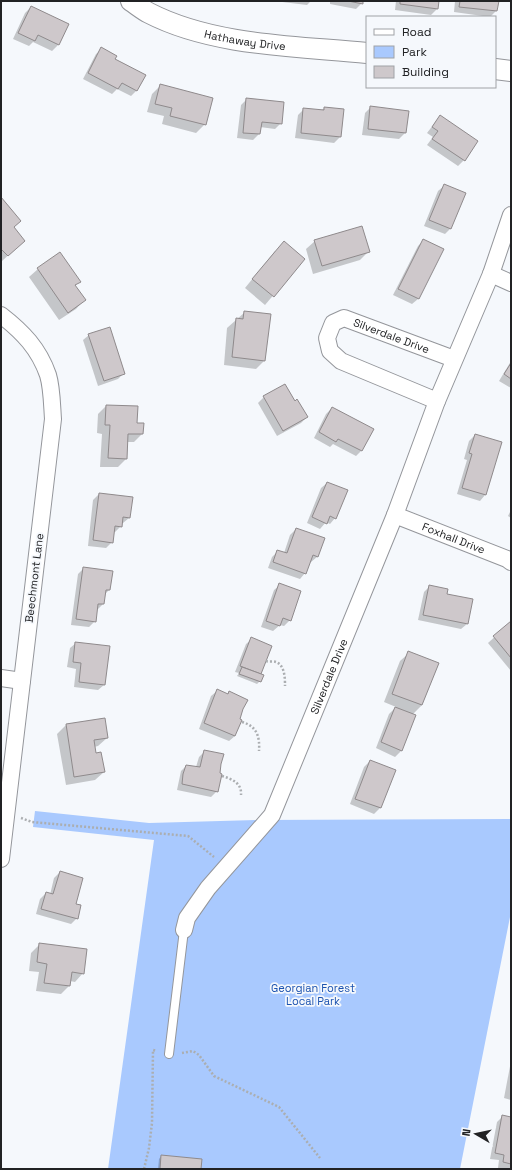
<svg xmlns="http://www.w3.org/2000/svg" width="512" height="1170" viewBox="0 0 512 1170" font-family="'Space Grotesk',sans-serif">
  <rect width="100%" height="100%" fill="#f5f8fc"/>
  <path fill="#a9c9fe" d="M35,811l114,12 107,-3 255,-1v93l-51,257h-352l46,-329 -121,-13z"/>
  <g fill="#0003">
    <path d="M274,1h37l-4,4z"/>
    <path d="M330,1h32v2l-6,6 -26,-5z"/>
    <path d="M396,1h42l-1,8 -6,6 -36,-5z"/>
    <path d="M455,1h43l-2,10 -6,6 -36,-5z"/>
    <path d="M31,7l37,18 -10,20 -6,6 -19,-9 -4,4 -16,-7 12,-26z"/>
    <path d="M102,49l12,11 23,30 -6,6 -14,-7 -5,5 -29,-15 13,-25z"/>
    <path d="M161,85l44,39 -9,9 -34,-9 2,-8 -17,-4 5,-18z"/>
    <path d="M247,99l34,24 -6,6 -15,-2 -1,7 -6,6 -16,-2 4,-33z"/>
    <path d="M371,107l36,5 -2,21 -6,6 -37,-4 3,-22z"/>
    <path d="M324,108l19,2 -3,27 -6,6 -39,-5 3,-23 6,-6 17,2z"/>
    <path d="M440,116l24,44 -6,6 -31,-21 6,-8 -6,-4z"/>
    <path d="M444,186l7,42 -6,6 -21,-8 14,-35z"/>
    <path d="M1,199l12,29 2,21 -14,13z"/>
    <path d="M424,240l18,9 -24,50 -6,5 -19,-9 25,-49z"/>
    <path d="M315,241l54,10 -9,9 -47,14 -7,-25z"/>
    <path d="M275,251l29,8 -39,46 -20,-17z"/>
    <path d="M38,269l41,12 -4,5 9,14 -8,9 -17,11 -30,-43z"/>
    <path d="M245,312l19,49 -8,8 -32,-4 3,-37z"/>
    <path d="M89,335l35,38 -6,6 -20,7 -15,-46z"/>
    <path d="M511,361v27l-12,-7z"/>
    <path d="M264,397l43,20 -6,6 -24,13 -19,-33z"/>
    <path d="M106,406l30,17 6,11 -8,8h-7l-1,17 -8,8h-18l2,-33 -5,-1 1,-19z"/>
    <path d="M332,408l29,43 -5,5 -23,-12 -3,3 -16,-9 12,-24z"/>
    <path d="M475,435l26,8 -16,52 -5,6 -23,-7 10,-34 -3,-1 5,-18z"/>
    <path d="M327,483l8,35 -5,6 -4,-2 -6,7 -13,-6 14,-35z"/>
    <path d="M99,494l30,24 -6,5h-1l-1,3 -6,6h-2l-1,10 -6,6 -18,-2 5,-46z"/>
    <path d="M511,510v8l-3,-2z"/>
    <path d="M296,529l27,9 -6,19 -6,5h-2l-4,11 -5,6 -32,-11 4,-11 6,-6 6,2 6,-18z"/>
    <path d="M84,568l25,22 -5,5 -1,9 -6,6 -2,11 -6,6 -18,-2 7,-51z"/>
    <path d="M280,585l10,35 -6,6 -4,-1 -7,6 -12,-4 13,-37z"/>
    <path d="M430,586l16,9 21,29 -6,5 -43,-9 6,-28z"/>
    <path d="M511,622v49l-23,-28z"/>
    <path d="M252,639l9,34 -1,8 -3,3 -20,-8 2,-3 -4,-1 11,-28z"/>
    <path d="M76,643l28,42 -6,5 -24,-3 2,-18 -9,-2 3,-19z"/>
    <path d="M409,653l29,11 -16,41 -10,10 3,1 -14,35 -6,6 -19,-9 13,-34 7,-7 -12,-5 16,-41z"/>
    <path d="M217,691l10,3 2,-1 13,16 -7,27 -6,5 -30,-12 12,-33z"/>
    <path d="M104,719l3,19 -9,8 -4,1 1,7 9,18 -9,8 -29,5 -9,-51 9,-9z"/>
    <path d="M205,751l15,13 -3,27 -6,6 -34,-7 4,-19 5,-5 10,1 3,-10z"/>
    <path d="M370,761l24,9 -14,38 -6,6 -24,-10 14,-37z"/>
    <path d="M60,872l15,32 2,14 -6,6 -35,-10 4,-15 6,-6 4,2 4,-17z"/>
    <path d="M40,944l43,29 -8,9 -5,-1 -1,5 -8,8 -25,-3 3,-19 -10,-1 2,-18z"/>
    <path d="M511,1061v39l-7,-2z"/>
    <path d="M503,1116l8,2v51l-13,-1 1,-8 -9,-1 7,-37z"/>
    <path d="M161,1156l39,13h-42l1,-10z"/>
  </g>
  <g fill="#cec8cb" stroke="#8f8a8c">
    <path d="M348,1h15v3z"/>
    <path d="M400,1h39l-1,8 -38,-5z"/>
    <path d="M460,1h39l-2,10 -38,-4z"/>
    <path d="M31,6l38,18 -10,21 -21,-10 -3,6 -17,-8z"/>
    <path d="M101,47l16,9 -2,3 31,16 -9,16 -15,-8 -4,6 -30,-16z"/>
    <path d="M160,84l53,14 -7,27 -36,-9 2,-8 -17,-4z"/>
    <path d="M246,98l38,4 -2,22 -20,-2 -2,12 -17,-1z"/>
    <path d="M370,106l39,5 -3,22 -38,-4z"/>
    <path d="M324,107l20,2 -3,28 -40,-4 2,-25 21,2z"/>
    <path d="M440,115l38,26 -13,20 -33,-22 6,-8 -6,-4z"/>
    <path d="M444,184l22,9 -15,36 -22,-9z"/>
    <path d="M1,197l20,24 -7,6 11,14 -17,15 -7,-7z"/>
    <path d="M362,226l8,26 -48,14 -8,-26z"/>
    <path d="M423,239l21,10 -25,50 -21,-10z"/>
    <path d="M284,241l21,18 -31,38 -22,-18z"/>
    <path d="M60,252l21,30 -6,3 11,15 -18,13 -31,-45z"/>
    <path d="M244,311l27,3 -6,47 -33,-4 4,-39 7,1z"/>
    <path d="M110,327l15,47 -21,7 -16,-47z"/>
    <path d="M511,363v16l-7,-5z"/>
    <path d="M285,384l10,17 2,-2 11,18 -25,14 -20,-35z"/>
    <path d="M106,405l32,1 -1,17h7l-1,11h-15l-1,25 -19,-1 2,-33h-5z"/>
    <path d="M332,407l42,22 -12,22 -24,-12 -2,3 -17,-10z"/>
    <path d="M475,434l27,8 -16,53 -24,-7 10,-34 -3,-1z"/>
    <path d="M327,482l21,8 -12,29 -6,-3 -3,8 -15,-7z"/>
    <path d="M99,493l34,4 -3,21 -7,-1 -1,10 -7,-1 -2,17 -20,-3z"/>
    <path d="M296,528l29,10 -7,19 -5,-2 -7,19 -33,-12 4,-12 10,3z"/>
    <path d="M83,567l30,4 -3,19h-4l-2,14h-6l-2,18 -20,-3z"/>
    <path d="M279,583l22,8 -10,30 -8,-3 -3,8 -14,-5z"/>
    <path d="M429,585l19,4 -1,5 26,5 -5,25 -45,-9z"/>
    <path d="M511,621v37l-18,-22z"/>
    <path d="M251,637l21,9 -11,28 -21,-8z"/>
    <path d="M75,642l35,4 -5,39 -26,-3 2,-19 -8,-1z"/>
    <path d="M408,651l31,12 -17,42 -30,-11z"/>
    <path d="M242,667l22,8 -3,7 -22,-8z"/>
    <path d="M217,689l11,5 1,-3 19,9 -5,9 -3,10 2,1 -7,16 -31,-13z"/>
    <path d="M395,707l21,8 -14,36 -21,-9z"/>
    <path d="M105,718l3,20 -14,2 2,13 5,-1 4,20 -31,5 -8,-53z"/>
    <path d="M204,750l20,4 -3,10 -1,9 2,1 -4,18 -36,-8 1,-10 3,-9 14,2z"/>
    <path d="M370,760l26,10 -15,38 -26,-9z"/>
    <path d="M60,871l23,7 -7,26 5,1 -3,14 -37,-10 5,-17 7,2z"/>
    <path d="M39,943l48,6 -3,25 -12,-2 -2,14 -26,-3 3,-19 -10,-2z"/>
    <path d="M502,1115l9,2v47l-8,-2 1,-7 -9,-2z"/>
    <path d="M161,1155l41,4 -1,10h-41z"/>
  </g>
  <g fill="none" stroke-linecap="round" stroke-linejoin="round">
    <g stroke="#94969b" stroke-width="10">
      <path id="service" d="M169,1054l15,-124"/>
    </g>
    <g stroke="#94969b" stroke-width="18">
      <g id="minor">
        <path d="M491,274l20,9"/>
        <path d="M1,315c22,17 38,34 47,60 4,13 4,31 5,44l-52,440"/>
        <path id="s1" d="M437,401l-96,-40 -11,-10 -3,-13 6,-15 11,-5 110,41"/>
        <path id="s2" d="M395,515l112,44 4,3"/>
        <path d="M1,678l21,3"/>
        <path id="s3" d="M184,930l3,-12 21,-30 64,-73 123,-300 42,-114 54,-127 20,-59"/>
      </g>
    </g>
    <g stroke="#94969b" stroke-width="22">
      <g id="tertiary">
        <path id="s4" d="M131,1c6,4 12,9 18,12 64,33 147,33 218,40"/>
        <path d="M495,69l16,2"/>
      </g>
    </g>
    <g stroke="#abaeb1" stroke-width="2.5" stroke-dasharray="2 2" stroke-linecap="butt">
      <path d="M266,661c3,1 7,0 10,1 9,3 9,17 9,24"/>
      <path d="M242,722c15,4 18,15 17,29"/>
      <path d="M222,776c10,3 20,7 19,19"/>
      <path d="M21,818l11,4 156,14 26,21"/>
      <path d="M182,1053l11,-2 6,4 15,21 65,31 41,51"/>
      <path d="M144,1169l5,-21 3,-25 1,-73 4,1"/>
    </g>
    <use href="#service" stroke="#fff" stroke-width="8"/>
    <use href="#minor" stroke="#fff" stroke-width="16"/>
    <use href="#tertiary" stroke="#fff" stroke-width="20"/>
  </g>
  <g text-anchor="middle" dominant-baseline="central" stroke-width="3.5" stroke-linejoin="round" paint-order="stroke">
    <g font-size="11" fill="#212224" stroke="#f5f8fc">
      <text stroke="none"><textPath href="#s4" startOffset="122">Hathaway Drive</textPath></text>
      <text stroke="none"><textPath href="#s1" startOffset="211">Silverdale Drive</textPath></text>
      <text stroke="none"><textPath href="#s2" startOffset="63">Foxhall Drive</textPath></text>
      <text transform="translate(34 578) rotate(-83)">Beechmont Lane</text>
      <text stroke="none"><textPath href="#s3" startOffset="296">Silverdale Drive</textPath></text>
    </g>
    <g font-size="11" fill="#1b52af" stroke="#f5f8fc">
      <text x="313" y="988">Georgian Forest<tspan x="313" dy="13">Local Park</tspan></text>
    </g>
  </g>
  <rect width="512" height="1170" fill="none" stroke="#212224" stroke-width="4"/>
  <rect x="366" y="16" width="130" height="72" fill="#f5f8fc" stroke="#a0a2a6"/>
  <rect x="374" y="29" width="20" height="6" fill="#ffffff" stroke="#a0a2a6"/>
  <text x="402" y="36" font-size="12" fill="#212224">Road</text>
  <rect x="374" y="46" width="20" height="12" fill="#a9c9fe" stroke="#a0a2a6"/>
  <text x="402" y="56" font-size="12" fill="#212224">Park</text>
  <rect x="374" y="66" width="20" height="12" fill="#cec8cb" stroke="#a0a2a6"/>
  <text x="402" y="76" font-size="12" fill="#212224">Building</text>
  <g transform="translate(476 1134) rotate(279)" stroke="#f5f8fc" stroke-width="3" paint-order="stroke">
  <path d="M0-3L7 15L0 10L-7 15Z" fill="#212224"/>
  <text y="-6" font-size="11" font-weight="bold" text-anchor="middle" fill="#212224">N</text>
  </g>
</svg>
